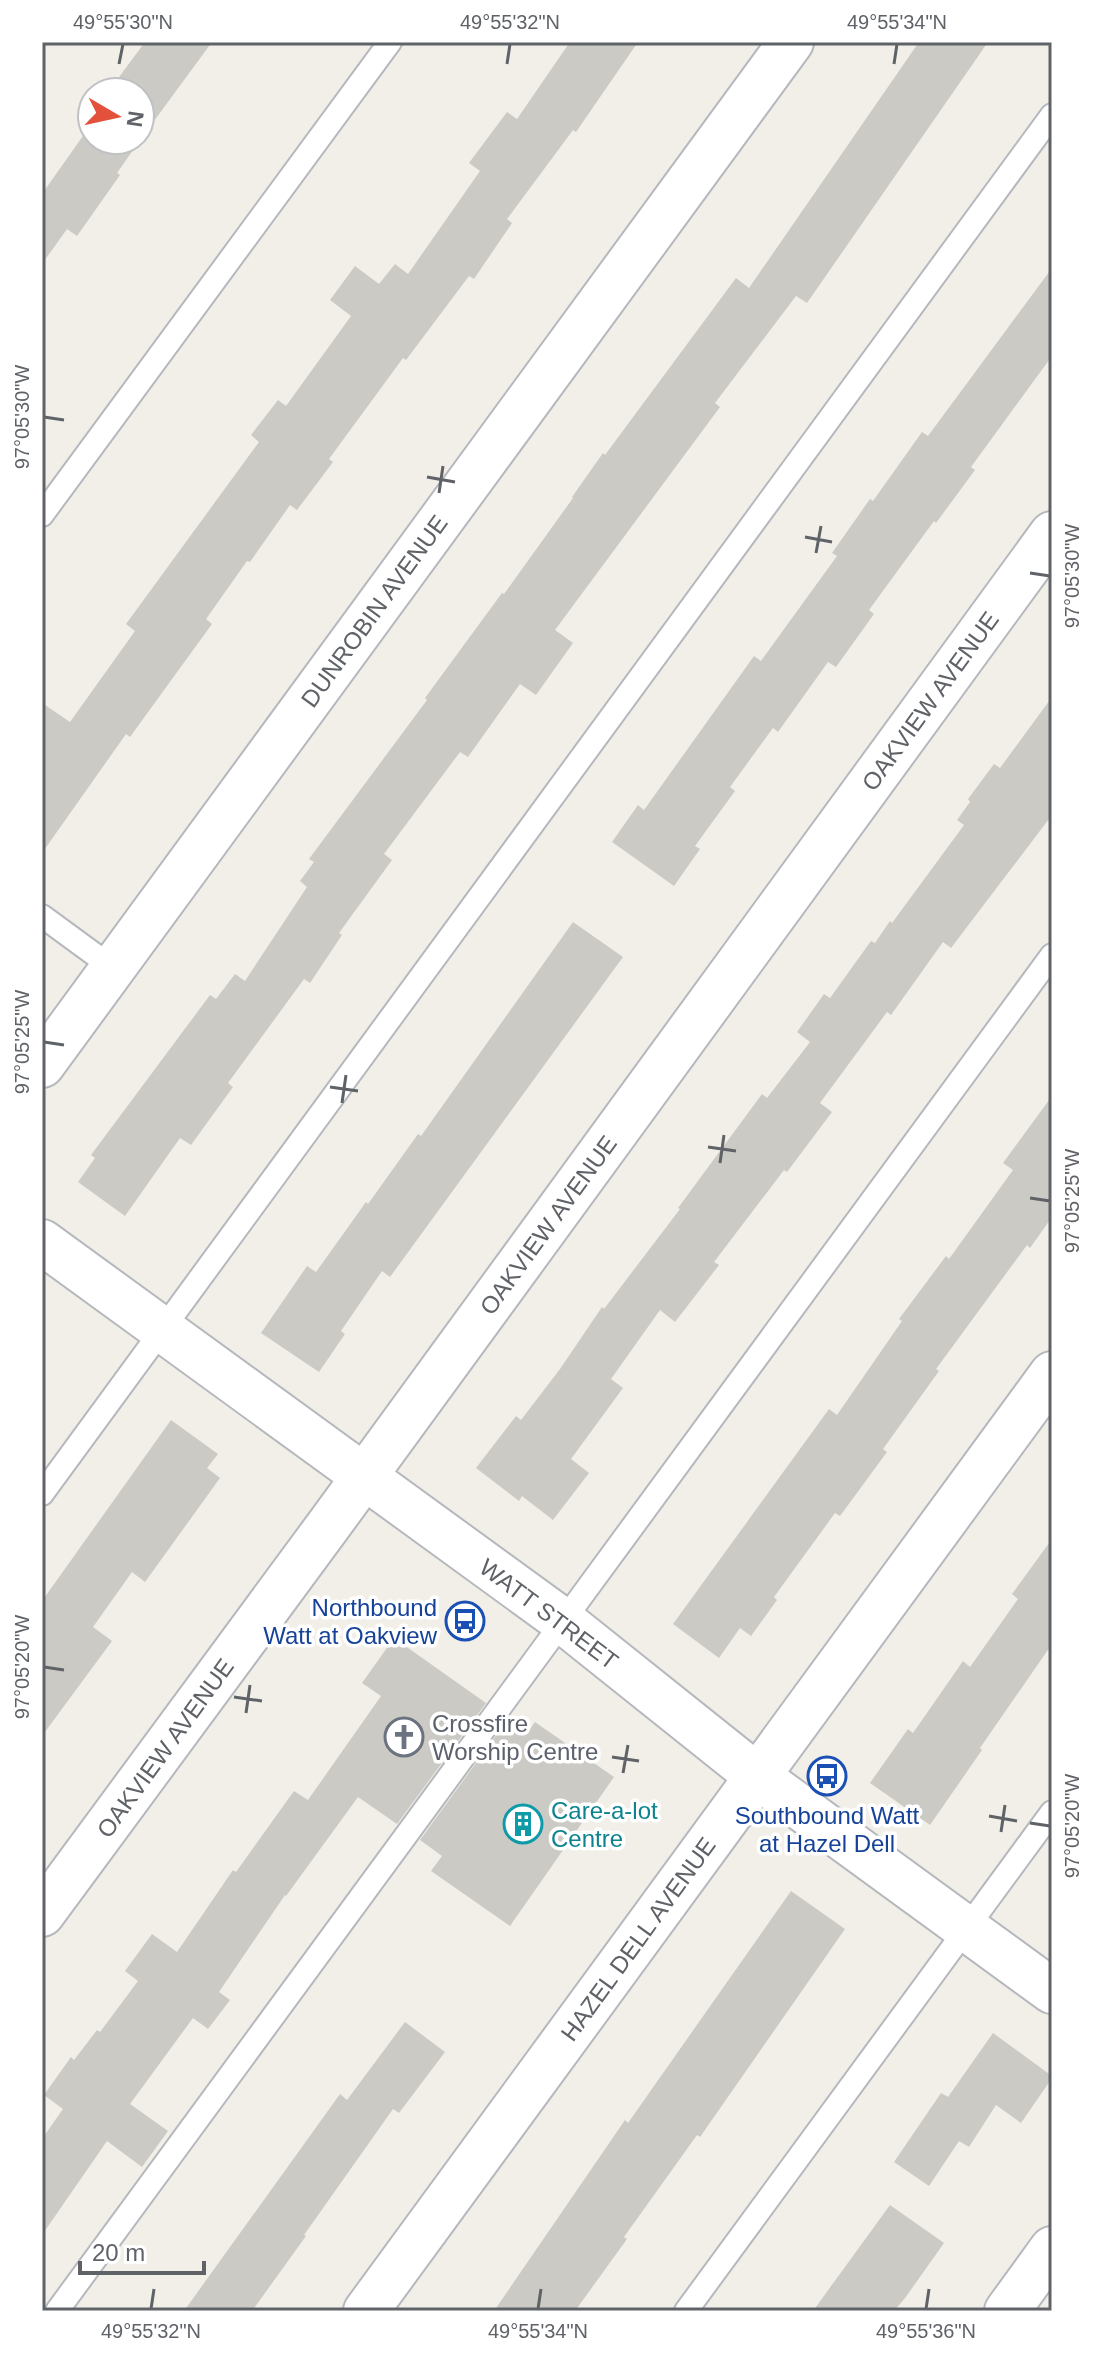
<svg xmlns="http://www.w3.org/2000/svg" width="1094" height="2353" viewBox="0 0 1094 2353" font-family="Helvetica,sans-serif">
  <rect width="100%" height="100%" fill="#f1efe8"/>
  <g fill="#cccac5">
    <path d="M145,42h67l-72,98v-48h-32z"/>
    <path d="M570,42h68l-62,90 -3,-2 -66,89 5,4 -38,56 -5,-3 -63,84 -3,-2 -74,101 4,3 -36,48 -7,-5 -40,57 -3,-1 -41,58 6,5 -82,113 -4,-3 -84,119v-150l28,19 65,-91 -9,-7 133,-182 -8,-7 27,-35 8,6 65,-90 -21,-16 25,-34 24,18 16,-20 13,10 72,-103 -11,-8 38,-51 10,7z"/>
    <path d="M919,42h69l-181,261 -11,-7 -81,107 5,4 -165,223 18,13 -37,52 -16,-11 -52,73 -8,-5 -76,102 8,6 -53,73 3,2 -32,48 -6,-4 -76,104 5,4 -42,58 -11,-7 -55,78 -47,-34 17,-24 -4,-3 119,-160 6,4 19,-25 10,7 62,-94 -7,-6 14,-19 -5,-3 118,-159 -2,-2 77,-105 2,1 69,-96 -1,-1 31,-44 2,2 131,-177 13,10z"/>
    <path d="M92,116v24h48l-23,33 3,2 -43,61 -10,-7 -25,35v-70l43,-61 -3,-3z"/>
    <path d="M1052,268v88l-81,111 4,3 -39,53 -2,-2 -65,89 5,4 -38,53 -8,-5 -50,70 -5,-4 -43,59 5,4 -40,55 5,3 -26,37 -62,-44 26,-37 6,5 110,-154 7,5 76,-105 -5,-3 38,-54 3,2 49,-69 6,4z"/>
    <path d="M1052,697v118l-101,133 -8,-6 -52,73 -4,-3 -67,91 12,9 -45,60 -3,-2 -70,92 5,3 -44,57 -15,-12 -49,69 12,9 -52,71 18,14 -36,47 -31,-24 -3,5 -43,-33 40,-52 5,4 39,-51 42,-62 2,2 76,-100 -2,-1 84,-114 5,4 43,-56 -13,-10 27,-38 6,4 41,-57 4,2 15,-22 2,2 72,-98 -7,-5 13,-18 -2,-3 26,-35 6,4z"/>
    <path d="M573,922l50,35 -233,320 -8,-6 -41,60 4,3 -26,38 -58,-39 46,-67 9,6 50,-70 2,2 50,-70 3,2z"/>
    <path d="M1052,1096v121l-22,31 -3,-3 -91,124 3,2 -56,78 4,3 -47,64 -5,-3 -61,84 3,3 -26,36 -11,-8 -21,30 -46,-34 156,-215 8,6 65,-94 -3,-2 47,-63 3,3 64,-89 -10,-7z"/>
    <path d="M171,1420l47,34 -11,14 13,10 -75,104 -13,-10 -39,55 19,14 -70,95v-135z"/>
    <path d="M1052,1539v105l-72,104 2,2 -52,75 -60,-42 38,-54 5,4 50,-72 7,6 48,-68 -6,-5z"/>
    <path d="M394,1638l92,65 -89,121 -39,-27 -72,99 -1,-1 -66,97 11,8 -22,29 -15,-11 -63,86 38,27 -26,36 -35,-26 -65,94v-96l21,-30 -19,-14 27,-38 3,3 23,-30 3,2 38,-51 -13,-10 27,-37 25,18 56,-82 3,2 58,-81 14,9 73,-104 -19,-13z"/>
    <path d="M508,1719l19,14 8,-11 79,55 -104,149 -79,-55 11,-15 -22,-16z"/>
    <path d="M791,1891l54,38 -145,208 -3,-2 -73,102 3,2 -52,72h-81l131,-191 3,3z"/>
    <path d="M405,2022l40,30 -46,61 -6,-4 -89,126 2,1 -54,75h-68l156,-217 7,6z"/>
    <path d="M993,2033l59,43v2l-31,45 -25,-18 -27,42 -10,-6 -30,45 -35,-24 47,-69 7,4z"/>
    <path d="M890,2205l54,38 -39,55 -11,13h-81z"/>
  </g>
  <g fill="none" stroke-linecap="round" stroke-linejoin="round">
    <g stroke="#b5b8bc" stroke-width="26">
      <g id="service">
        <path d="M42,515l348,-473"/>
        <path d="M42,916l71,52"/>
        <path d="M42,1494l1010,-1379"/>
        <path d="M57,2311l995,-1356"/>
        <path d="M686,2311l366,-499"/>
      </g>
    </g>
    <g stroke="#b5b8bc" stroke-width="48">
      <g id="minor">
        <path d="M42,1065l749,-1023"/>
        <path d="M42,1242l521,379 194,155 295,215"/>
        <path d="M42,1914l289,-392 721,-988"/>
        <path d="M366,2311l686,-937"/>
        <path d="M1007,2311l45,-62"/>
      </g>
    </g>
    <use href="#service" stroke="#fff" stroke-width="22"/>
    <use href="#minor" stroke="#fff" stroke-width="44"/>
  </g>
  <path fill="none" stroke="#5f6368" stroke-width="3" d="M119,64l4,-20M507,64l3,-20M894,64l3,-20M44,417l20,3M427,477l28,5M439,493l4,-27M805,537l27,5M816,553l5,-27M1030,573l20,3M44,1042l20,3M330,1087l28,4M342,1103l4,-28M708,1147l28,4M720,1163l4,-28M1030,1198l20,3M44,1667l20,3M234,1697l28,4M246,1713l4,-28M612,1757l27,4M623,1773l5,-28M989,1816l28,5M1030,1823l20,3M1001,1832l4,-27M151,2309l3,-20M538,2309l3,-20M926,2309l3,-20"/>
  <defs>
    <g id="bus-ring" transform="scale(2)"><circle r="9.5" fill="#fff" stroke="#1a4fb4" stroke-width="1.5"/><path d="M-5-6H5V4H4V6H2V4H-2V6H-4V4H-5ZM-3.5-4V0h7V-4ZM-3.5 1.2v1.5H-2V1.2ZM2 1.2v1.5H3.5V1.2Z" fill="#1a4fb4"/></g>
    <g id="church-ring" transform="scale(2)"><circle r="9.5" fill="#fff" stroke="#6b7280" stroke-width="1.5"/><path d="M-1.2-6h2.4v3.5h3.3v2.4h-3.3V6h-2.4V-.1h-3.3v-2.4h3.3Z" fill="#6b7280"/></g>
    <g id="building-ring" transform="scale(2)"><circle r="9.5" fill="#fff" stroke="#0f9aa8" stroke-width="1.5"/><path d="M-4-6H4V6H1V3H-1V6H-4ZM-2.5-4.3h1.7v1.8h-1.7ZM.8-4.3h1.7v1.8H.8ZM-2.5-1h1.7V.8h-1.7ZM.8-1h1.7V.8H.8Z" fill="#0f9aa8"/></g>
  </defs>
  <g fill-rule="evenodd">
    <use href="#bus-ring" x="465" y="1621"/>
    <use href="#church-ring" x="404" y="1737"/>
    <use href="#bus-ring" x="827" y="1776"/>
    <use href="#building-ring" x="523" y="1824"/>
  </g>
  <g text-anchor="middle" dominant-baseline="central" stroke-width="7" stroke-linejoin="round" paint-order="stroke">
    <g font-size="24" fill="#5f6368" stroke="#fff">
      <text transform="translate(374 611) rotate(-54)">DUNROBIN AVENUE</text>
      <text transform="translate(930 701) rotate(-54)">OAKVIEW AVENUE</text>
      <text transform="translate(548 1225) rotate(-54)">OAKVIEW AVENUE</text>
      <text transform="translate(549 1614) rotate(37)">WATT STREET</text>
      <text transform="translate(165 1748) rotate(-54)">OAKVIEW AVENUE</text>
      <text transform="translate(638 1939) rotate(-54)">HAZEL DELL AVENUE</text>
    </g>
    <g font-size="24" fill="#164399" stroke="#fff" text-anchor="end">
      <text x="437" y="1607">Northbound<tspan x="437" dy="28">Watt at Oakview</tspan></text>
      <text x="827" y="1815" text-anchor="middle">Southbound Watt<tspan x="827" dy="28">at Hazel Dell</tspan></text>
    </g>
    <g font-size="24" fill="#5b616d" stroke="#fff" text-anchor="start">
      <text x="432" y="1723">Crossfire<tspan x="432" dy="28">Worship Centre</tspan></text>
    </g>
    <g font-size="24" fill="#0d838f" stroke="#fff" text-anchor="start">
      <text x="551" y="1810">Care-a-lot<tspan x="551" dy="28">Centre</tspan></text>
    </g>
  </g>
  <rect width="1094" height="2353" fill="none" stroke="#ffffff" stroke-width="88"/>
  <g transform="translate(116 116) rotate(99)"><circle r="38" fill="#ffffff" stroke="#bfc1c3" stroke-width="2"/>
  <path d="M0-6L14 30L0 20L-14 30Z" fill="#e3513c"/>
  <text y="-12" font-size="22" font-weight="bold" text-anchor="middle" fill="#5f6368">N</text>
  </g>
  <path d="M80 2261v12h124v-12" fill="none" stroke="#5f6368" stroke-width="4"/>
  <text x="92" y="2261" font-size="24" fill="#5f6368" stroke="#ffffff" stroke-width="6" paint-order="stroke">20 m</text>
  <rect x="44" y="44" width="1006" height="2265" fill="none" stroke="#5f6368" stroke-width="3"/>
  <g font-size="20" text-anchor="middle" fill="#5f6368">
    <text x="123" y="29">49°55'30"N</text>
    <text x="510" y="29">49°55'32"N</text>
    <text x="897" y="29">49°55'34"N</text>
    <text transform="translate(22 417) rotate(-90)" y="7">97°05'30"W</text>
    <text transform="translate(1072 576) rotate(-90)" y="7">97°05'30"W</text>
    <text transform="translate(22 1042) rotate(-90)" y="7">97°05'25"W</text>
    <text transform="translate(1072 1201) rotate(-90)" y="7">97°05'25"W</text>
    <text transform="translate(22 1667) rotate(-90)" y="7">97°05'20"W</text>
    <text transform="translate(1072 1826) rotate(-90)" y="7">97°05'20"W</text>
    <text x="151" y="2338">49°55'32"N</text>
    <text x="538" y="2338">49°55'34"N</text>
    <text x="926" y="2338">49°55'36"N</text>
  </g>
</svg>
